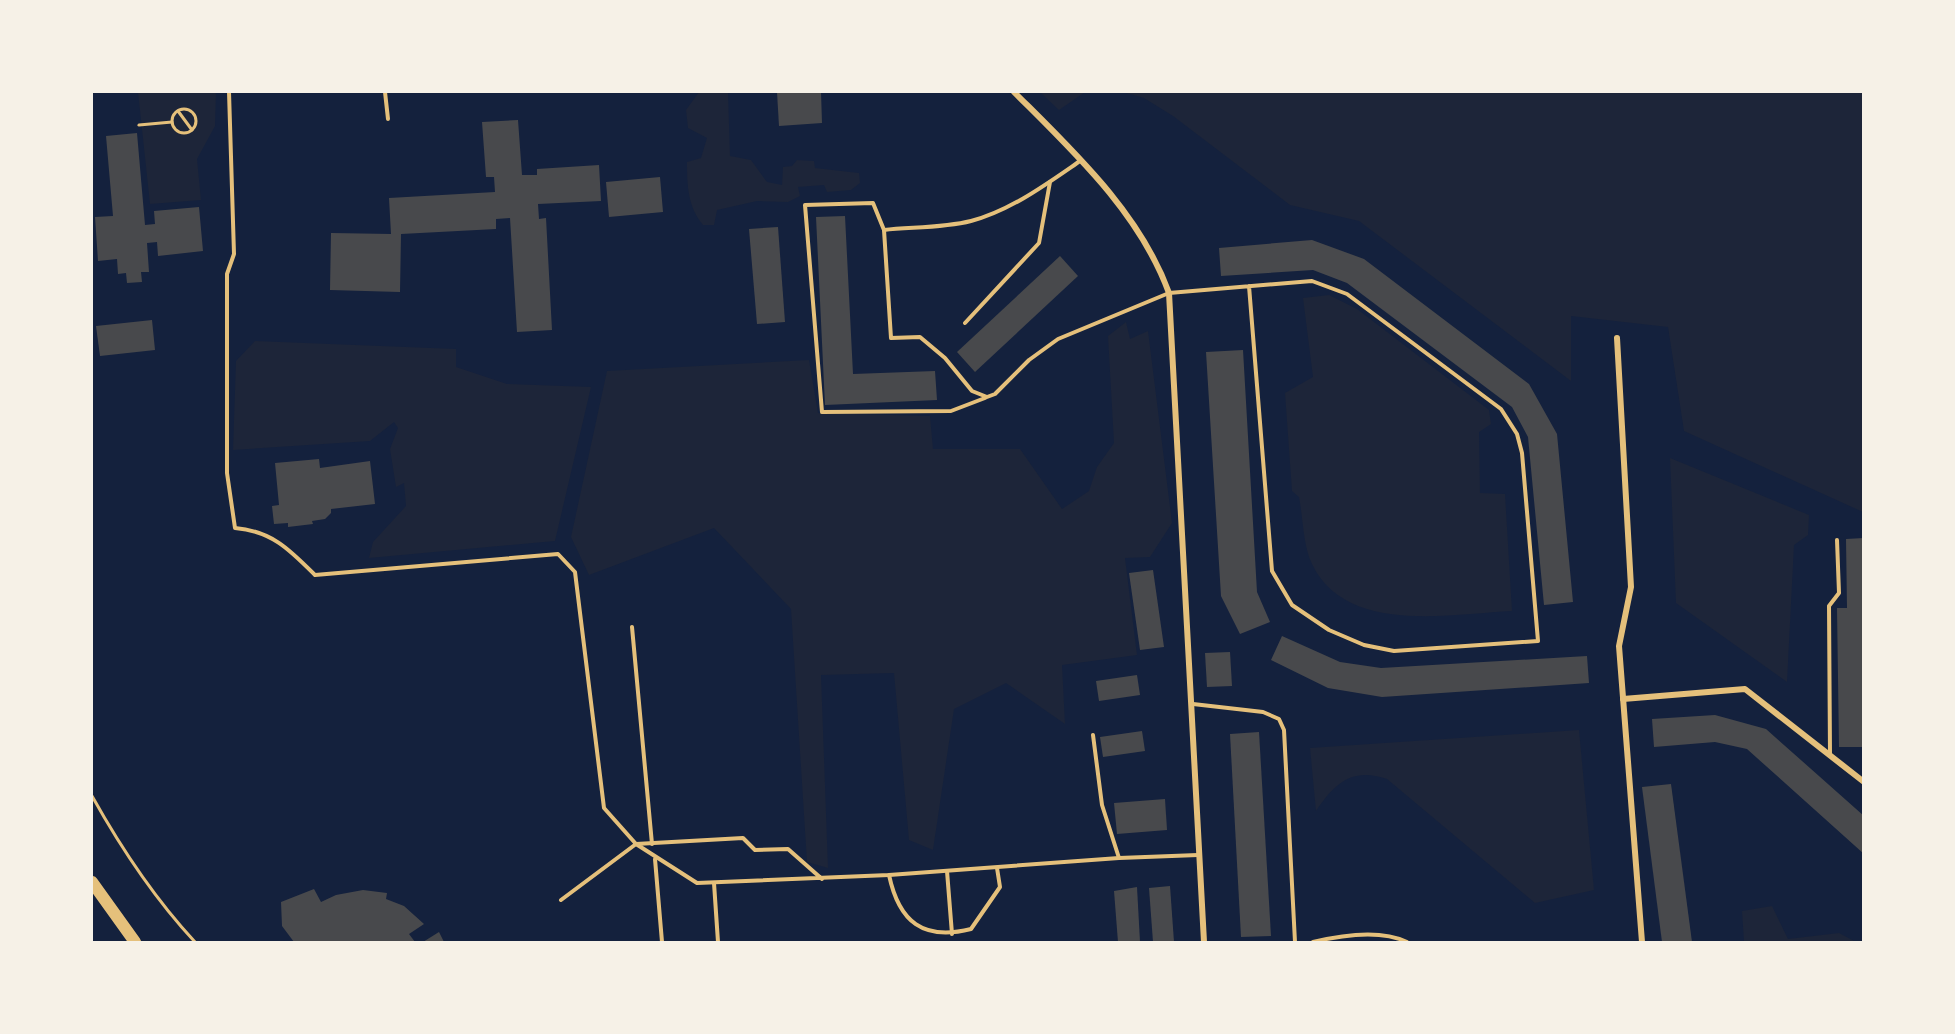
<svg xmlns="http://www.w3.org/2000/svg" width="1955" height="1034" viewBox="0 0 1955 1034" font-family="Barlow,sans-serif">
  <rect width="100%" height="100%" fill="#14213d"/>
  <g fill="#1d2539">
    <path d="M138,92h78l-1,34 -18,33 4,41 -51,4z"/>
    <path d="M699,92h29l2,64 21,4 16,22 15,3 1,-18 9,-1 5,-6 17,1 1,7 44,5 1,10 -9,7 -24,2 -3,-7 -26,2 2,9 -12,6 -31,-1 -40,9 -3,15h-11c-15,-18 -16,-39 -16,-63l14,-4 6,-20 -19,-10 -2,-18z"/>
    <path d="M1040,92h45l-26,18z"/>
    <path d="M1123,92h740v420l-179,-81 -16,-104 -97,-11v65l-212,-160 -69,-16 -117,-89 -29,-18z"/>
    <path d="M1329,295l28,14 132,101 2,14 -12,8 1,61 25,1 7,117c-63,3 -166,24 -200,-47 -9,-18 -9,-47 -13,-67l-7,-6 -7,-98 28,-16 -10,-79z"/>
    <path d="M1126,322l4,17 18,-8 24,192 -22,34 -25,1 12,97 -75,10 3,59 -59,-41 -52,26 -21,141 -24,-10 -15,-167 -73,2 7,193 -21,-6 -16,-253 -77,-81 -125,47 -18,-38 36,-166 202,-11 9,53 112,3 3,33h87l42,60 27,-18 8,-24 17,-24 -6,-107z"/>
    <path d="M255,341l201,8v18l51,17 84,3 -36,154 -186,17 4,-16 33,-36 -2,-23 -8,4 -6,-38 8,-21 -4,-6 -24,19 -137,9 3,-89z"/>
    <path d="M1670,458l139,57 -1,20 -14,10 -7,137 -111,-79z"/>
    <path d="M1579,730l15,160 -59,13 -148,-124c-35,-12 -52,4 -71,32l-6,-63z"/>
    <path d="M1772,906l16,33 51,-6 17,9h-112l-2,-31z"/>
  </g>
  <g fill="#48494c">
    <path d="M777,92h44l1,31 -43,3z"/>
    <path d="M518,120l4,55h15v-6l62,-4 2,36 -63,3 1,15 7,-1 6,112 -35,2 -7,-114 -14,1v10l-95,5 -1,58 -70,-2 1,-57 60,1 -2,-36 106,-6 -1,-15h-8l-4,-55z"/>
    <path d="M137,133l8,92 10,-1 -1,-13 45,-4 4,44 -45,5 -1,-14 -10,1 2,29h-8l1,10 -15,1 -1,-10 -8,1 -1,-15 -19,2 -3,-44 18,-1 -7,-80z"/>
    <path d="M660,177l3,35 -54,5 -3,-35z"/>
    <path d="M845,216l8,158 82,-3 2,29 -112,5 -9,-188z"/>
    <path d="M778,227l7,95 -28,2 -8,-95z"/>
    <path d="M1312,240l52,19 165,125 28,50 16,168 -29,3 -16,-168 -16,-30 -165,-124 -34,-13 -92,6 -2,-28z"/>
    <path d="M1060,256l18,20 -103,96 -18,-20z"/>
    <path d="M152,320l3,30 -55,6 -4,-30z"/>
    <path d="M1243,350l14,242 13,30 -30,12 -19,-38 -15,-244z"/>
    <path d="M319,459l1,9 50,-7 5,43 -44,5v4l-6,6 -13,2 1,3 -25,3v-4l-14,1 -2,-18 7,-1 -4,-42z"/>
    <path d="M1864,538v209h-25l-2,-139h10l-1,-69z"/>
    <path d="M1153,570l11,77 -24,3 -11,-77z"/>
    <path d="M1282,636l58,26 41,6 206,-12 2,27 -207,14 -54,-9 -57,-28z"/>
    <path d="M1230,652l2,34 -25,1 -2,-34z"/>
    <path d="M1137,675l3,20 -41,6 -3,-20z"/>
    <path d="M1715,715l51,14 98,87v38l-117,-105 -32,-7 -61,5 -2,-28z"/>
    <path d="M1142,731l3,20 -42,6 -3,-20z"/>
    <path d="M1259,732l12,204 -30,1 -11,-203z"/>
    <path d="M1671,784l21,158h-30l-20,-155z"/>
    <path d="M1165,799l2,31 -50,4 -3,-31z"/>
    <path d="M1170,886l4,56h-21l-4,-54z"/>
    <path d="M1137,887l3,55h-22l-4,-51z"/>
    <path d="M314,889l7,13 15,-7 27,-5 24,3 -1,6 18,7 20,18 -15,10 6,8h-121l-12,-16 -1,-24z"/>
    <path d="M439,932l5,10h-21z"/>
  </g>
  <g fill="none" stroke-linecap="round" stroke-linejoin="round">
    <g stroke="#e5c07b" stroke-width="3">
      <circle cx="184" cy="121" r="12"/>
      <path d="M178,111l14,19"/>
      <path d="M139,125l33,-3"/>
      <path d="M92,796c29,52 63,103 103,146"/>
    </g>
    <g stroke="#e5c07b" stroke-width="4">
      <path d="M229,92l5,162 -7,20v199l8,55c37,3 55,22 80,47l243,-21 17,18 29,236 32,36 -75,56"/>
      <path d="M385,92l3,27"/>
      <path d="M1080,161c-32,22 -70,50 -109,60 -28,7 -59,6 -87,9l7,108 29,-1 25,21 27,33 15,6 8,-3 34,-34 29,-21 111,-46 143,-12 35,13 154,115 16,25 5,19 16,188 -144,10 -30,-6 -35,-15 -37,-25 -20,-34 -23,-285"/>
      <path d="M884,230l-11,-27 -68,2 17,207 129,-1 34,-13"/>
      <path d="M965,323l74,-80 11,-61"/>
      <path d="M632,627l20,217"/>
      <path d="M1193,704l70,8 16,7 5,11 11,212"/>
      <path d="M1093,735l9,70 17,53 79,-3"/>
      <path d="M1830,755l-1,-149 10,-13 -2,-53"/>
      <path d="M655,859l7,83"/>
      <path d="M947,871l5,63"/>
      <path d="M889,875c10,47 34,66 82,54l29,-42 -3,-19"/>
      <path d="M822,879l-34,-30 -33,1 -12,-12 -107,6 61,39 192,-8 230,-17"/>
      <path d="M714,883l4,59"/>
      <path d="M1313,942c29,-7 67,-13 94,0"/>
    </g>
    <g stroke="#e5c07b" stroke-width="6">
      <path d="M1014,92c59,59 126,121 155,201l35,649"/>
      <path d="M1617,338l14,249 -12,59 23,296"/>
      <path d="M1623,699l122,-10 119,93"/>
    </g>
    <path stroke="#e5c07b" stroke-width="12" d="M92,882l43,60"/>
  </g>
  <rect width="1955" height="1034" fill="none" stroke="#f6f1e7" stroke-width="186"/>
</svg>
